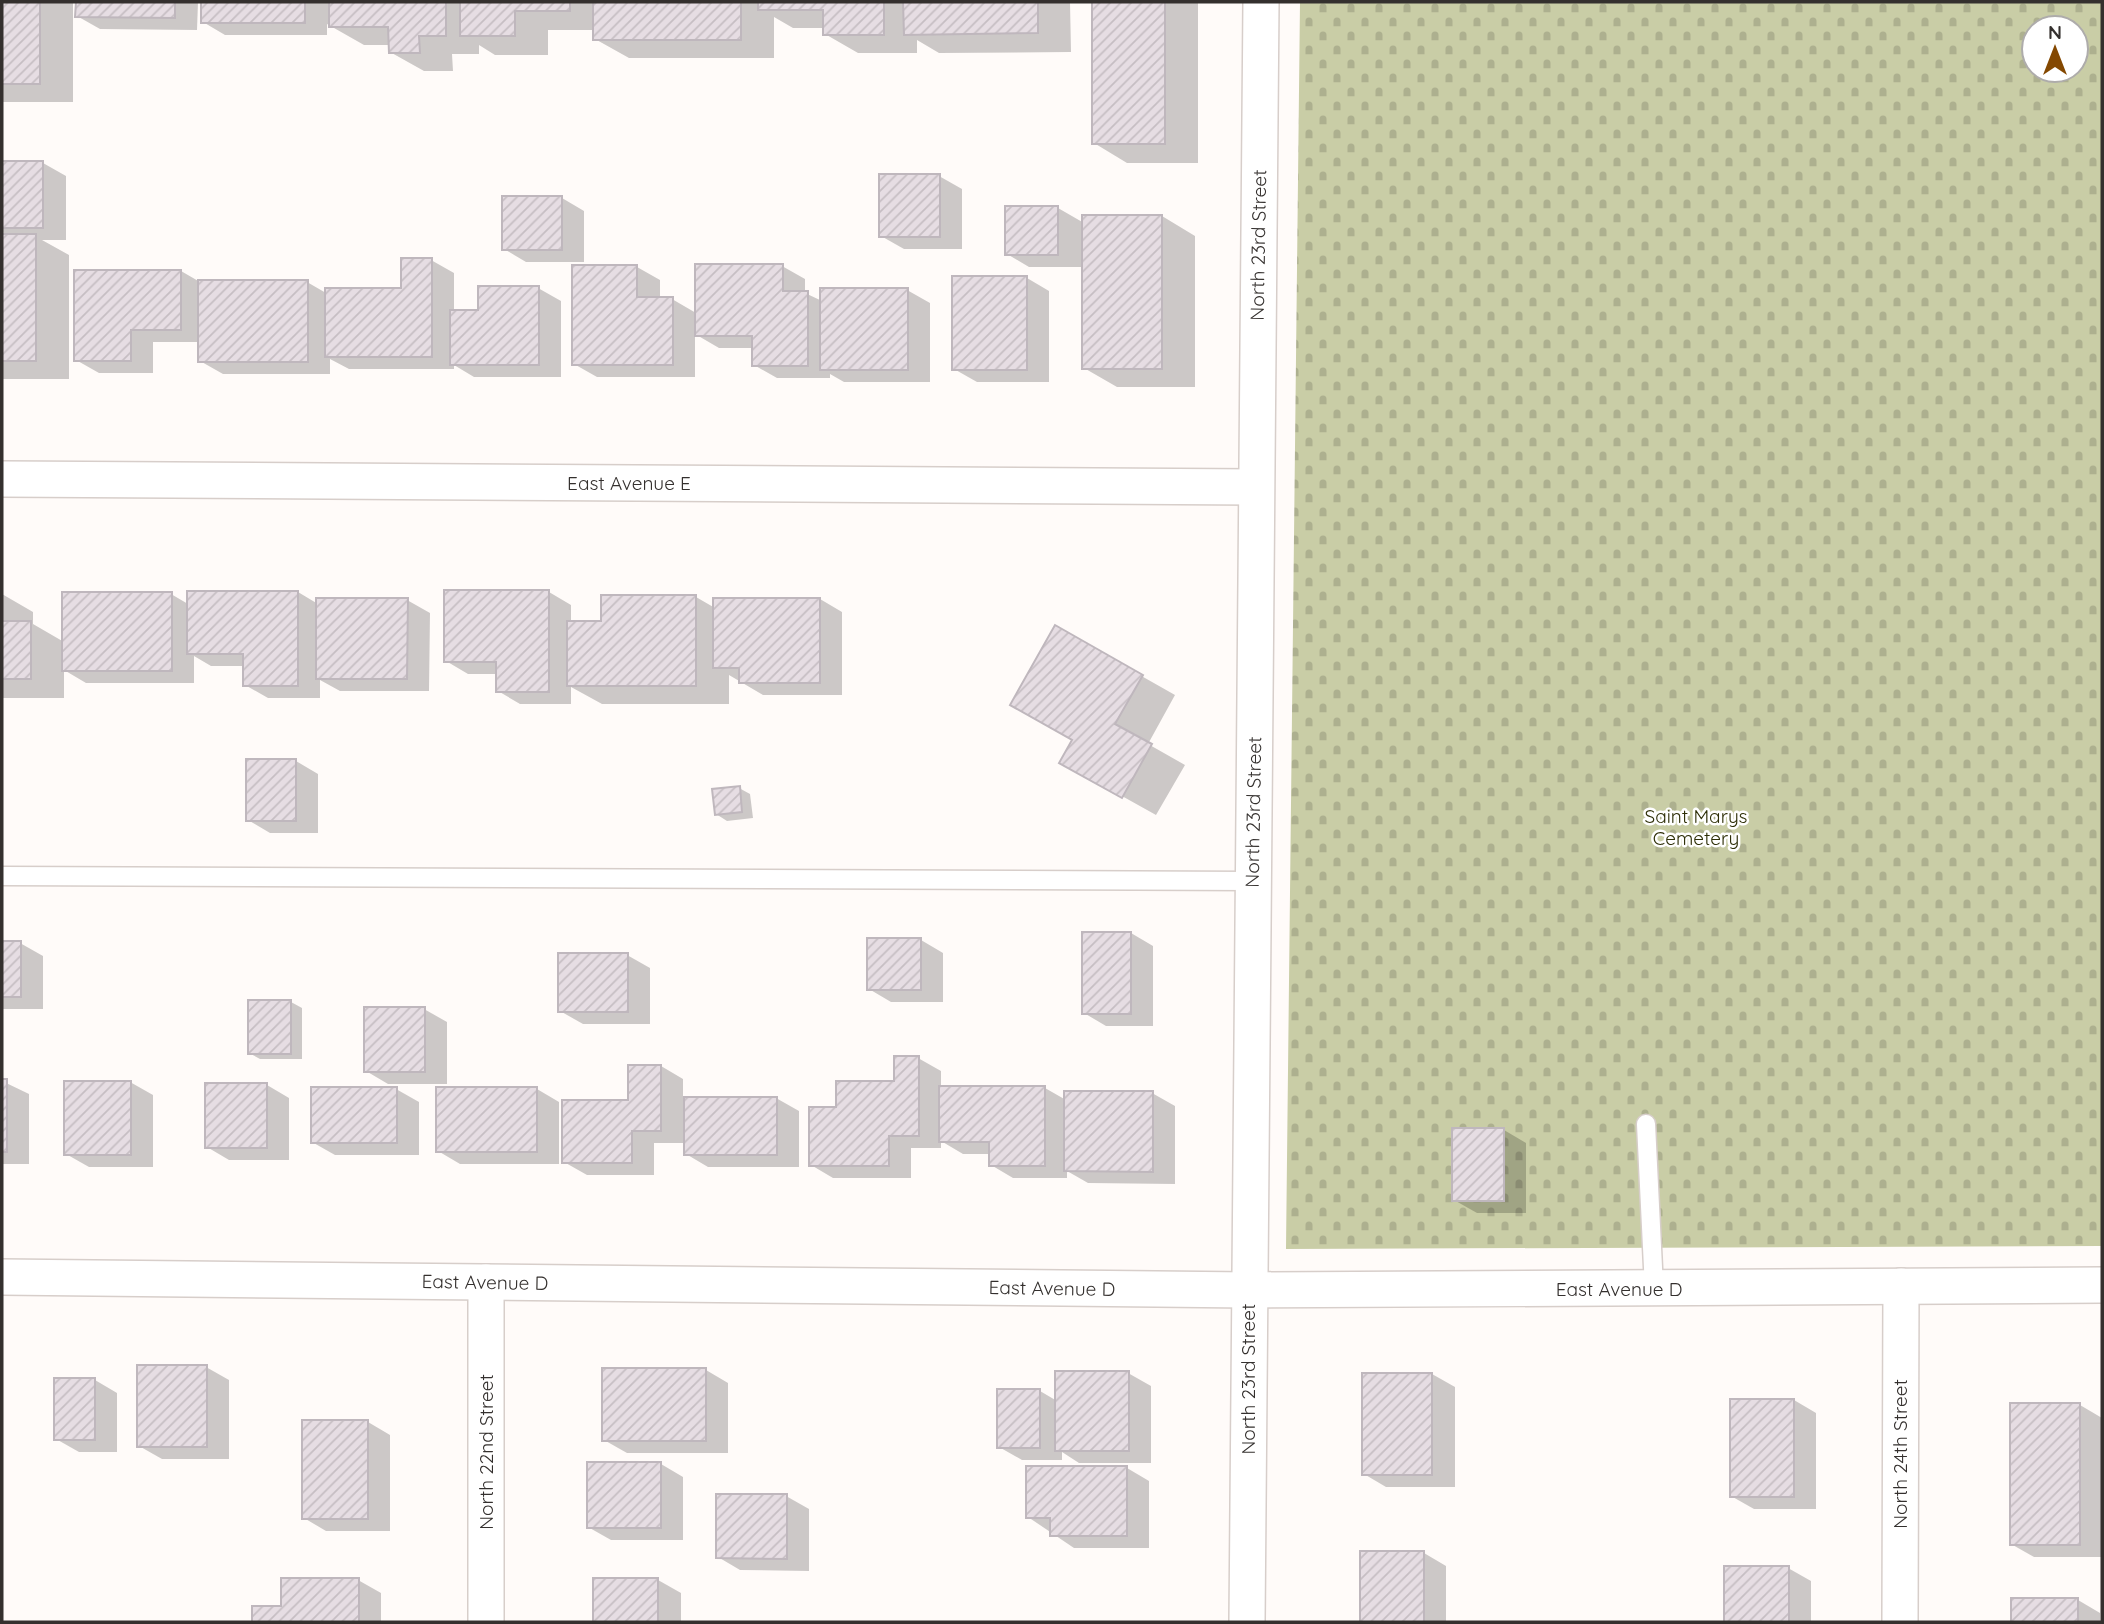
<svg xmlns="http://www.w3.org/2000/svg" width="2104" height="1624" viewBox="0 0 2104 1624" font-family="Quicksand,sans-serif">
  <defs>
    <pattern id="cemetery-stones" width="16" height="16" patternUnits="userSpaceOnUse" patternTransform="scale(1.75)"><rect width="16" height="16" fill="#c9cda6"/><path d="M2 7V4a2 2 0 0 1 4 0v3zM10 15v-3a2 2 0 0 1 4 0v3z" fill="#adb08f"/></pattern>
    <pattern id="building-hatch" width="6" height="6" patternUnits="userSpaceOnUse" patternTransform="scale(1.75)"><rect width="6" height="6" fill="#e6dde3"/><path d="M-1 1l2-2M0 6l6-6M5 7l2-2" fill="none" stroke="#c6bec3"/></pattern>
  </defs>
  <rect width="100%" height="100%" fill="#fffbf9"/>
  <path fill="url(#cemetery-stones)" fill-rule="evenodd" d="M1300,2h802v1244l-816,3zM2034,28h42v42h-42z"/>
  <g fill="#0003">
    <rect x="2" y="2" width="71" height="100"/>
    <path d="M77,2h121l-1,28 -97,-1 -23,-13z"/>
    <path d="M203,2h867l1,50 -132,1 -22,-13v13h-59l-33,-19v-6h-32l-19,-11v41h-145l-34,-19v-9h-47v25h-53l-16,-10v9h-27l1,17h-29l-34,-19v-7h-26l-37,-21v11h-102l-22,-13z"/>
    <path d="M1094,2h104v161h-71l-33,-20z"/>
    <path d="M2,163h41l23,13v64h-24l27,15v124h-67v-143h7l-7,-4z"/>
    <path d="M939,176l23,13v60h-58l-23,-13z"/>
    <path d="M562,198l22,13v51h-58l-22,-13z"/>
    <path d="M1058,208l26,15 78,-7 33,20v151h-78l-33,-19v-101h-55l-22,-13z"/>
    <path d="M431,260l23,13v39h26l58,-24 23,13v76h-87l-20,-12v4h-105l-19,-10v15h-107l-23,-13v-19h-47v31h-54l-23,-13v-89h105l19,11h107l19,11 77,-3z"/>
    <path d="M782,266l23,13v14l17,8 85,-11 23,13v79h-86l-14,-8v4h-53l-23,-13v-17h-35l-24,-14v43h-98l-23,-13v-97h63l23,13v19h12l24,14z"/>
    <path d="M1027,278l22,13v91h-72l-23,-13z"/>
    <path d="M298,592l20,12 89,-4 23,13 -1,78h-89l-20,-11v18h-52l-23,-13v-19h-34l-17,-10v27h-108l-22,-13v28h-62v-104l31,18v12l31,18 107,-48 17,10z"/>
    <path d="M549,592l22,13v18h32l93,-26 19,11 105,-9 22,13v83h-79l-34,-20v29h-127l-31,-17v17h-51l-22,-13v-17h-30l-22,-13z"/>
    <path d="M1055,627l120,68 -27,49 37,21 -29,50 -61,-34 -21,-42z"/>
    <path d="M296,761l22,13v59h-48l-22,-13z"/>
    <path d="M739,788l11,6 3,24 -26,3 -11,-7z"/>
    <path d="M1131,933l22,13v80h-47l-22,-13z"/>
    <path d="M921,940l22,13v49h-52l-22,-13z"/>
    <path d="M2,943h18l23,13v53h-41z"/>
    <path d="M627,955l23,13v56h-67l-23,-13z"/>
    <path d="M291,1002l11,6v51h-42l-11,-6z"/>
    <path d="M424,1009l23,13v62h-59l-22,-13z"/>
    <path d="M918,1058l23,13v17h104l21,12 86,-7 23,13v78l-87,-1 -21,-12v7h-54l-22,-13v-11h-28l-22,-13v7h-30v30h-78l-22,-13 27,-56 57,-27z"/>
    <path d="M661,1066l22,13v19h93l23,13v56h-91l-22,-13v-11h-32v32h-67l-23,-13 65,-61z"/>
    <path d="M2,1081l27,13v70h-27z"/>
    <path d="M130,1082l23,13v72h-64l-23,-13z"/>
    <path d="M267,1085l22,13v62h-60l-22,-13z"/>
    <path d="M396,1089l23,13v53h-84l-23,-13z"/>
    <path d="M537,1089l22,13v62h-99l-22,-13z"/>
    <path d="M1504,1130l22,13v70h-49l-23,-13z"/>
    <path d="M206,1367l23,13v79h-67l-23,-13z"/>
    <path d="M706,1370l22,13v70h-101l-23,-13z"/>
    <path d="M1128,1373l23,13v77h-72l-17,-11v8h-40l-23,-13 41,-56 17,10z"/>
    <path d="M1364,1374h68l23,13v100h-69l-22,-13z"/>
    <path d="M95,1380l22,13v59h-38l-23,-13z"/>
    <path d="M1794,1400l22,13v96h-62l-23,-13z"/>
    <path d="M2080,1405l22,13v139h-68l-23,-13z"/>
    <path d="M368,1422l22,13v96h-64l-22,-13z"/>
    <path d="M661,1464l22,13v63h-72l-23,-13z"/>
    <path d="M1127,1468l22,13v67h-75l-46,-31z"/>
    <path d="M786,1496l23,13v62l-69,-1 -22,-13z"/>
    <path d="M1362,1553h62l22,13v56h-84z"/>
    <path d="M1725,1568h63l23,13v41h-86z"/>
    <path d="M358,1580l23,13v29h-127v-14h29z"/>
    <path d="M595,1580h63l23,13v29h-86z"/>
    <path d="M2013,1600h65l22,13v9h-87z"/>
  </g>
  <g fill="url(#building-hatch)" stroke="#bfb7bd" stroke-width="2">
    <rect x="2" y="2" width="38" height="82"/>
    <path d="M76,2h99v16l-100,-1z"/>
    <rect x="201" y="2" width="104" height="21"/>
    <path d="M329,2h117v34h-27l1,17h-31l-1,-26h-59z"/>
    <path d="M460,2h110v9h-55v25h-55z"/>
    <rect x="593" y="2" width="148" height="38"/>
    <path d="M758,2h126v33h-61v-25h-65z"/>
    <path d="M903,2h135v31l-134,2z"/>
    <rect x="1092" y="2" width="73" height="142"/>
    <rect x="2" y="161" width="41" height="67"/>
    <rect x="879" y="174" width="61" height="63"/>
    <rect x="502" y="196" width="60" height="54"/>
    <rect x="1005" y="206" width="53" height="49"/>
    <rect x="1082" y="215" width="80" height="154"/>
    <rect x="2" y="234" width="34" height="127"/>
    <path d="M401,258h31v99h-107v-69h76z"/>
    <path d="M695,264h88v27h25v75h-56v-30h-57z"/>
    <path d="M572,265h65v32h36v68h-101z"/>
    <path d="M74,270h107v60h-50v31h-57z"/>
    <rect x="952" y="276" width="75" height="94"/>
    <rect x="198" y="280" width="110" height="82"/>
    <path d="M478,286h61v79h-89v-55h28z"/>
    <rect x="820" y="288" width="88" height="82"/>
    <path d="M444,590h105v102h-53v-30h-52z"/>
    <path d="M187,591h111v95h-55v-32h-56z"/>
    <rect x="62" y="592" width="110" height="79"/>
    <path d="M601,595h95v91h-129v-65h34z"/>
    <path d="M316,598h92l-1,81h-91z"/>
    <path d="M713,598h107v85h-81v-15h-26z"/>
    <rect x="2" y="621" width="29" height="58"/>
    <path d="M1055,625l88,50 -28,49 37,20 -30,54 -63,-35 13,-23 -62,-35z"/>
    <rect x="246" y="759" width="50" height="62"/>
    <path d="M740,786l2,26 -27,3 -3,-26z"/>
    <rect x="1082" y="932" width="49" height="82"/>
    <rect x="867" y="938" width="54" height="52"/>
    <rect x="2" y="941" width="19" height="56"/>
    <rect x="558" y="953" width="70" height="59"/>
    <rect x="248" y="1000" width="43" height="54"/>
    <rect x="364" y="1007" width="61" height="65"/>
    <path d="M894,1056h25v80h-30v30h-80v-59h27v-26h58z"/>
    <path d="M628,1065h33v66h-29v32h-70v-63h66z"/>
    <rect x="2" y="1079" width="5" height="73"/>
    <rect x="64" y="1081" width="67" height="74"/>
    <rect x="205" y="1083" width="62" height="65"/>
    <path d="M939,1086h106v80h-56v-24h-50z"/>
    <rect x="311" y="1087" width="86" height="56"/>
    <rect x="436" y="1087" width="101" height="65"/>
    <path d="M1064,1091h89v81l-89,-1z"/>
    <rect x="684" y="1097" width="93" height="58"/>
    <rect x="1452" y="1128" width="52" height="73"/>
    <rect x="137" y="1365" width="70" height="82"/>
    <rect x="602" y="1368" width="104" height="73"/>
    <rect x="1055" y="1371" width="74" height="80"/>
    <rect x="1362" y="1373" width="70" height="102"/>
    <rect x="54" y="1378" width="41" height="62"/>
    <rect x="997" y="1389" width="43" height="59"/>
    <rect x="1730" y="1399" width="64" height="98"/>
    <rect x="2010" y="1403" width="70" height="142"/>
    <rect x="302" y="1420" width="66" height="99"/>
    <rect x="587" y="1462" width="74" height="66"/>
    <path d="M1026,1466h101v70h-77v-18h-24z"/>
    <path d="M716,1494h71v65l-71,-1z"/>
    <rect x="1360" y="1551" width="64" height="71"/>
    <rect x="1724" y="1566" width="65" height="56"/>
    <path d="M281,1578h78v44h-107v-16h29z"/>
    <rect x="593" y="1578" width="65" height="44"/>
    <rect x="2011" y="1598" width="67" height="24"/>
  </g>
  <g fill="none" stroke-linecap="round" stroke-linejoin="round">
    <g stroke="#d7ceca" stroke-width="21">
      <g id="service">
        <path d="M2,876l1250,5"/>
        <path d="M1646,1124l8,164"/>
      </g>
    </g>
    <g stroke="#d7ceca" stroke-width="38">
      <g id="minor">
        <path d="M2,479l1254,8"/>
        <path d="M2,1277l1247,13 853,-5"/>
        <path d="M486,1622v-340"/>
        <path d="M1247,1622l14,-1620"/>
        <path d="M1900,1622l1,-336"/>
      </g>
    </g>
    <use href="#service" stroke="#fff" stroke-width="18"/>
    <use href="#minor" stroke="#fff" stroke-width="35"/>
  </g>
  <g text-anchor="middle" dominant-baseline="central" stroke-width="5" stroke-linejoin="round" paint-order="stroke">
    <g font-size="19" fill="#34302e" stroke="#fff">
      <text transform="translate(1258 245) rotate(-89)">North 23rd Street</text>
      <text x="629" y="483">East Avenue E</text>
      <text transform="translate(1253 812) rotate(-89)">North 23rd Street</text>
      <text transform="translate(485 1282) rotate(1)">East Avenue D</text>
      <text transform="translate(1052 1288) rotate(1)">East Avenue D</text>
      <text x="1619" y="1289">East Avenue D</text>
      <text transform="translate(1248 1379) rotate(-90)">North 23rd Street</text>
      <text transform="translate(486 1452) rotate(-90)">North 22nd Street</text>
      <text transform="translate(1900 1454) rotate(-90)">North 24th Street</text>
    </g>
    <g font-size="19" fill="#2d2e06" stroke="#fff">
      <text x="1696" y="816">Saint Marys<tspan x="1696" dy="22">Cemetery</tspan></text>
    </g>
  </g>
  <rect width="2104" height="1624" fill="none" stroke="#34302e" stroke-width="7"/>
  <g transform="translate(2055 49)"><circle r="33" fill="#ffffff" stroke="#aeacab" stroke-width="2"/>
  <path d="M0-5L12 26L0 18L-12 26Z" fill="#844801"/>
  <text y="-10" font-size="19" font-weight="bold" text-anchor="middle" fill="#34302e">N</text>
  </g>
</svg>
